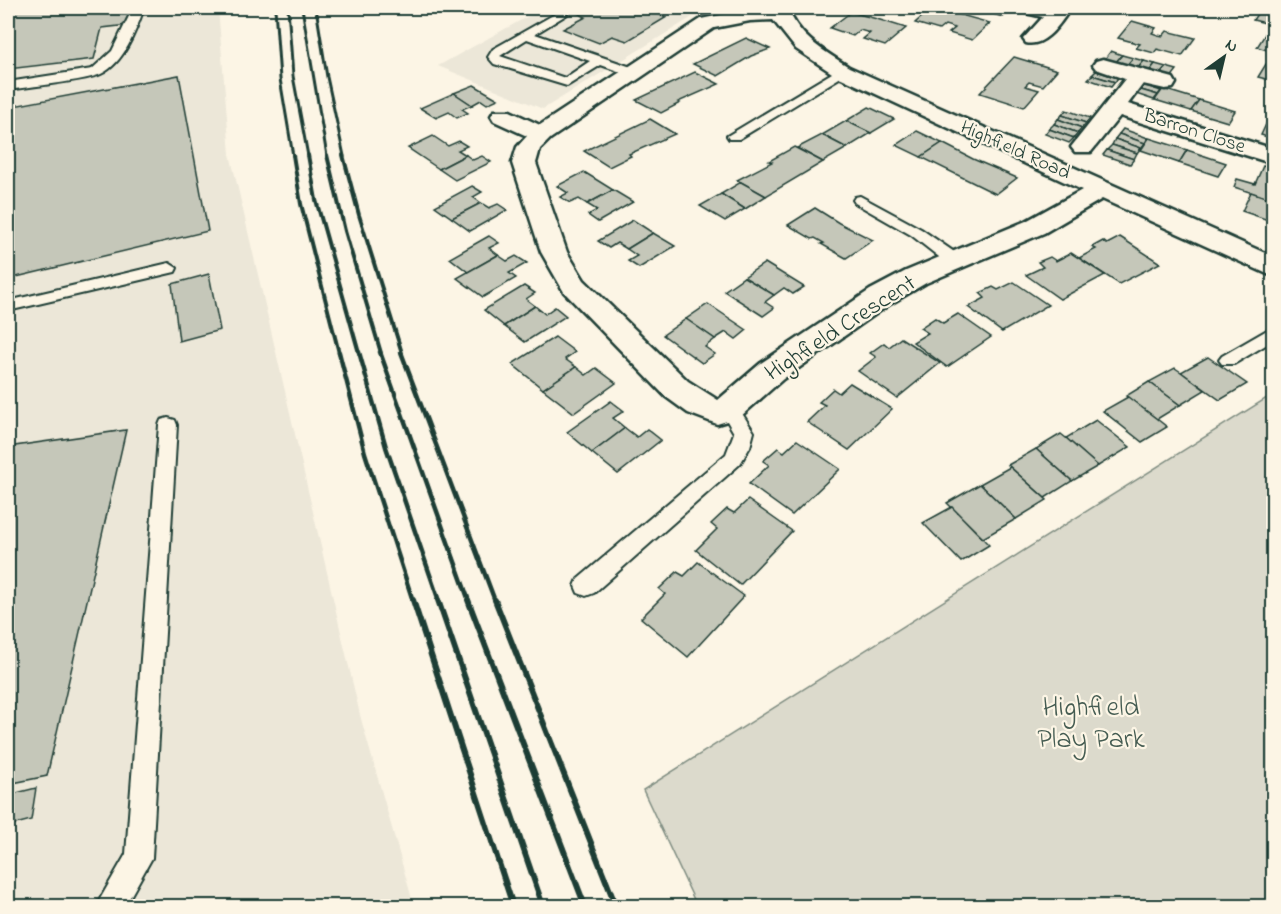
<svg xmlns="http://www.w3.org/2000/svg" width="1281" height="914" viewBox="0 0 1281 914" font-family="'Indie Flower',sans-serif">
  <rect width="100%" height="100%" fill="#fcf5e5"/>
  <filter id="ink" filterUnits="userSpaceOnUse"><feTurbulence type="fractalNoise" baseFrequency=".0167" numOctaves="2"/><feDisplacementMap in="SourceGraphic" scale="12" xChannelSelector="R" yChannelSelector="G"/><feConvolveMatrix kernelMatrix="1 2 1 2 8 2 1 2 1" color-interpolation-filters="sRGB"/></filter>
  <g filter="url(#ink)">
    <g fill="#ece7d8">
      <path d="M8,8h210l12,146 131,565 53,187h-406z"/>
      <path d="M543,8h164l-164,101 -105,-43z"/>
    </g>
    <path fill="#dcdacc" stroke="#7e8c80" stroke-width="1.5" d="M1273,394v512h-576l-54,-116z"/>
    <g fill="#c5c7b9" stroke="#1f3d34" stroke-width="1.5">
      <path d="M8,8h124l-4,17 -26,3 -8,31 -86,10z"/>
      <path d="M584,8h55l28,9 -40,24 -15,-5 -13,7 -36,-14 23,-12 -11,-5z"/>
      <path d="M932,8h4l54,15 -18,17 -23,-7 6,-5 -10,-3 -6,5 -24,-7z"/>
      <path d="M999,8h6l6,1 -8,8 -11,-3z"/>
      <path d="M1260,9l14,3v13l-21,-5z"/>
      <path d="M851,12l26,7 29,9 -21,18 -22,-7 7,-6 -10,-3 -7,6 -23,-8z"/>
      <path d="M1132,21l24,7 -4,5 6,2 5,1 4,-5 28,7 -13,18 -25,-7 -3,4 -18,-5 4,-4 -22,-6z"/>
      <path d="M1270,24l4,1v13l-10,-2z"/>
      <path d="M1264,36l10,2v14l-17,-5z"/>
      <path d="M746,38l24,11 -19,7 -33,20 -25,-12z"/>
      <path d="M1111,51l11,4 -7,8 -11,-3z"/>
      <path d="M1122,55l11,3 -7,8 -11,-3z"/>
      <path d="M1014,57l43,13 -14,16 -14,-4 -4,4 14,4 -15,17 -44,-14z"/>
      <path d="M1133,58l11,3 -7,8 -11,-3z"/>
      <path d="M1144,61l11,3 -7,9 -11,-4z"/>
      <path d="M1155,64l11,3 -7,9 -11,-3z"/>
      <path d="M1266,64l8,2v15l-16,-4z"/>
      <path d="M1166,67l11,3 -7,9 -11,-3z"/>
      <path d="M1096,71l22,7 -3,4 -23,-7z"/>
      <path d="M695,72l24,12 -41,18 2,1 -19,10 -25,-13z"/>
      <path d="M179,75l29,156 -200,48v-172z"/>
      <path d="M1092,75l23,7 -4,5 -23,-8z"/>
      <path d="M1137,83l24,8 -3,4 -24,-7z"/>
      <path d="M474,85l24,14 -11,5 -6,-4 -9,5 -18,-12z"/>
      <path d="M1134,88l24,7 -4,5 -24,-8z"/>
      <path d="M1163,89l36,11 -8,11 -36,-11z"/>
      <path d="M454,93l18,12 -10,4 6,4 -11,5 -8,-6 -13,6 -16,-10z"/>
      <path d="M1199,100l36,11 -7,11 -37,-11z"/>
      <path d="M869,107l25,12 -23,14 -25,-12z"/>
      <path d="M1066,110l24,8 -4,5 -24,-8z"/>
      <path d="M1062,115l24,8 -4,5 -24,-9z"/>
      <path d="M650,119l25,15 -46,20 2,2 -22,11 -25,-16z"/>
      <path d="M1058,119l24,9 -4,5 -24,-9z"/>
      <path d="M1268,120l6,1v18l-13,-4z"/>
      <path d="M846,121l25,12 -24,15 -25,-13z"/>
      <path d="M1054,124l24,9 -4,5 -25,-9z"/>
      <path d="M1049,129l25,9 -5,5 -24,-9z"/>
      <path d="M1123,129l25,9 -3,5 -26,-9z"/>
      <path d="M917,131l25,12 -21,14 -25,-12z"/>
      <path d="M1119,134l26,9 -4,5 -26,-9z"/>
      <path d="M822,135l25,13 -24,14 -26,-14z"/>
      <path d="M433,136l15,10 11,-5 8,5 -9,4 8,5 -27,14 -31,-21z"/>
      <path d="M1149,138l38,12 -8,13 -38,-13z"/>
      <path d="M1115,139l26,9 -4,5 -25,-8z"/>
      <path d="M942,143l31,16 44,19 -21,16 -75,-37z"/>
      <path d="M1112,145l25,8 -3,6 -27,-9z"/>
      <path d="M794,147l29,15 -57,34 -29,-16 35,-18 -3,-1z"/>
      <path d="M1107,150l27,9 -4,5 -27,-9z"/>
      <path d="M1187,150l39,13 -8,13 -39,-13z"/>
      <path d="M466,155l7,5 9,-4 9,6 -36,18 -16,-11z"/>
      <path d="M1263,166l11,3v31l-40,-13 3,-8 18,5z"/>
      <path d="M584,172l29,18 -26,14 -8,-5 -9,4 -10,-6 8,-4 -11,-7z"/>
      <path d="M741,182l25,14 -21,13 -24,-15z"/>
      <path d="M472,186l10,6 -9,5 8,6 -29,15 -17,-12z"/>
      <path d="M613,190l20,12 -35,20 -10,-7 9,-5 -10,-6z"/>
      <path d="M1251,192l23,8v22l-32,-11z"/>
      <path d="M721,194l24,15 -20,12 -25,-15z"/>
      <path d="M481,203l8,5 9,-4 9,6 -37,21 -18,-13z"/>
      <path d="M815,208l24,15 34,17 -27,18 -25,-14 3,-1 -9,-5 -3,1 -24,-14z"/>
      <path d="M633,220l20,13 -26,16 -10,-6 -8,5 -11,-7z"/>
      <path d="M653,233l22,13 -36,22 -11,-7 9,-5 -10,-7z"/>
      <path d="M489,236l10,7 -10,5 9,7 -30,17 -18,-14z"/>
      <path d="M1120,237l40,26 -41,21 -40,-26 17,-9 -4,-2 11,-6 4,3z"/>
      <path d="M1071,253l34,22 -45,24 -34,-24 17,-8 -5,-5 12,-5 6,4z"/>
      <path d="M498,255l9,6 9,-5 11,7 -18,10 7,5 -33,19 -26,-19z"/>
      <path d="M765,263l39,24 -11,7 -9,-6 -10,7 -30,-18z"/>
      <path d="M209,274l11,56 -41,11 -7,-57z"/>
      <path d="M744,277l30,18 -9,7 9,6 -11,8 -39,-25z"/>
      <path d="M1014,282l34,23 -46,27 -34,-25 17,-9 -5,-5 13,-6 5,3z"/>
      <path d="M524,286l11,7 -9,6 9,7 -31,20 -20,-16z"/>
      <path d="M708,304l39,26 -11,9 -10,-7 -11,7 -29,-20z"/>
      <path d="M535,306l10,8 10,-7 11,9 -41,26 -21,-16z"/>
      <path d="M958,314l33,23 -44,30 -34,-25 15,-9 -8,-5 15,-10 8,5z"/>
      <path d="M686,319l29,20 -10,8 10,7 -13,9 -39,-28z"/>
      <path d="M555,337l20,15 -10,7 11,8 -33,22 -31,-25z"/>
      <path d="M901,338l39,25 -43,35 -39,-27 18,-14 -6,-4 14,-10 5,4z"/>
      <path d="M1208,357l39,27 -27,16 -39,-28z"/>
      <path d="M576,367l10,8 10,-7 20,15 -42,30 -31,-24z"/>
      <path d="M1175,368l6,4 24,18 -25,15 -31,-23z"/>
      <path d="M1149,382l31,23 -23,14 -31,-23z"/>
      <path d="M850,383l42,26 -43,41 -42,-28 18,-17 -6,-3 14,-13 6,4z"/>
      <path d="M1128,397l29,22 10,8 -25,15 -39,-31z"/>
      <path d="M611,401l13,10 -11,7 12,10 -33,25 -25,-21z"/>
      <path d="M1096,420l34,27 -32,19 -32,-28z"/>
      <path d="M625,428l12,9 10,-8 14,11 -43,34 -26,-21z"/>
      <path d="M126,430l-79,346 -39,8v-337z"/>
      <path d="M1061,434l5,4 32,28 -26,15 -36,-32z"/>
      <path d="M797,440l43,29 -48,46 -43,-31 20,-19 -6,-4 15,-13 6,4z"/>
      <path d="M1036,449l36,32 -27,17 -37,-33z"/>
      <path d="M1010,467l37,33 -31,19 -36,-35z"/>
      <path d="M980,484l36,35 -33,19 -36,-35z"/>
      <path d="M748,500l44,31 -52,54 -44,-35 21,-21 -6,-5 16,-15 7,4z"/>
      <path d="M952,507l37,38 -28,17 -38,-39z"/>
      <path d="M698,562l46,34 -56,61 -47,-39 24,-24 -6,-5 18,-17 7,4z"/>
      <path d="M36,788l-5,32 -23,6v-31z"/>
    </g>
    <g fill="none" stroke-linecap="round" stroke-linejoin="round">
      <g stroke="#1f3d34" stroke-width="4">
        <g id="service">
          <path d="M133,8h11c-8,23 -20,55 -43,66 -15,7 -74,13 -93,16v-8l84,-13 20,-18z"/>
          <path d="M562,10l6,3 -2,2 -31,19 102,35v6h-8l-28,-10 -34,21 -73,-22 -6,-7 5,-8zM527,39l63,22 -25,17 -65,-22z"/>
          <path d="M842,67l6,4 -2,3 -107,65h-10l-2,-3z"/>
          <path d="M860,196l61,33 39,27 2,4 -2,4h-12l-37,-29 -56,-32 -2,-3 2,-3z"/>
          <path d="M169,263l8,5 -2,4 -167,39v-10z"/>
          <path d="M1274,326v14l-40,24h-12l-3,-4 3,-4z"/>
          <path d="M729,402l7,2 18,28 -4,15 -10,17 -146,129 -8,3 -8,-3 -3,-7 3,-7 148,-125 8,-21 -14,-24 2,-5z"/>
          <path d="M168,418l7,2 2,5 -25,433 -27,48h-29l30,-52 33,-429 2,-5z"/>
        </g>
      </g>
      <g stroke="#1f3d34" stroke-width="5">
        <g id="minor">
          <path d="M788,8c10,29 36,43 61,59l425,190v20l-172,-78 -58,34 -118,50 -36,21 -107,75 -43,38 -23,7 -29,-11 -22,-16 -102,-105 -23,-40 -29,-89 5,-16 10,-11 -33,-15 -3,-5 3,-5h16l30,14 161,-106 49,-10zM773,20l23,29 39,26 247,115 -56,31 -120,50 -36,19 -109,73 -43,37 -30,-19 -104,-101 -17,-28 -31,-89 4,-14 10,-10 164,-111 36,-7z"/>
          <path d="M1020,8h29l14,3 3,4c-9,13 -23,32 -40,28l-3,-4 20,-22 -21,-5z"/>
          <path d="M1103,59l70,19 3,5 -3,5 -8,1 -22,-5 -15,20 146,45v15l-154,-48 -29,36h-16l-4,-5 54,-68 -29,-10 -3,-4 3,-4z"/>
        </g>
      </g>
      <use href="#service" fill="#fcf5e5" fill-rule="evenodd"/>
      <use href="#minor" fill="#fcf5e5" fill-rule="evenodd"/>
      <g stroke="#1f3d34" stroke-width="3">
        <path d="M275,8l5,71 13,77"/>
        <path d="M288,8l5,68 15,80"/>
        <path d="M302,8l25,148"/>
        <path d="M316,8l11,69 17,79"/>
      </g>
      <g stroke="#1f3d34" stroke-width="4">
        <path d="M293,155l8,49 38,149"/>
        <path d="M308,155l8,45 43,153"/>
        <path d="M327,155l18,76 36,122"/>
        <path d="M343,155l16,60 43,138"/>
      </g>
      <g stroke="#1f3d34" stroke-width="4.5">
        <path d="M339,352l26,101 48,148"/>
        <path d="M359,352l27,95 53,154"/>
        <path d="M380,352l89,249"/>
        <path d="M401,352l94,249"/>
      </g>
      <g stroke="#1f3d34" stroke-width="6">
        <path d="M413,600l100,306"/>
        <path d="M438,600l105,306"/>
        <path d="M468,600l117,306"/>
        <path d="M495,600l121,306"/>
      </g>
    </g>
  </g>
  <g text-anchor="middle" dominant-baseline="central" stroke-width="4.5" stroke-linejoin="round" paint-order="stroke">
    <g font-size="20" fill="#1f3d34" stroke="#fcf5e5">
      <text transform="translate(1194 132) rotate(18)">Barron Close</text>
      <text transform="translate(1015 151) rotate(24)">Highfield Road</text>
    </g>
    <g font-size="24" fill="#1f3d34" stroke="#fcf5e5">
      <text transform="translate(841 329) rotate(-33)">Highfield Crescent</text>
    </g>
    <g font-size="28" fill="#455c52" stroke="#fcf5e5">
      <text x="1091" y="708">Highfield<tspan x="1091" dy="32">Play Park</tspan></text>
    </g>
  </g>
  <rect width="1281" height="914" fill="none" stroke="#fcf5e5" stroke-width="30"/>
  <rect x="15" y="15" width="1251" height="884" fill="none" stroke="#1f3d34" stroke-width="2" filter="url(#ink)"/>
  <g transform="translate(1224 57) rotate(34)" stroke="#fcf5e5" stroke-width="4.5" paint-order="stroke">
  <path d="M0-4.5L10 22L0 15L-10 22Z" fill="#1f3d34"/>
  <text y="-9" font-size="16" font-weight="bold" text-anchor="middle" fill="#1f3d34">N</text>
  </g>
</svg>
